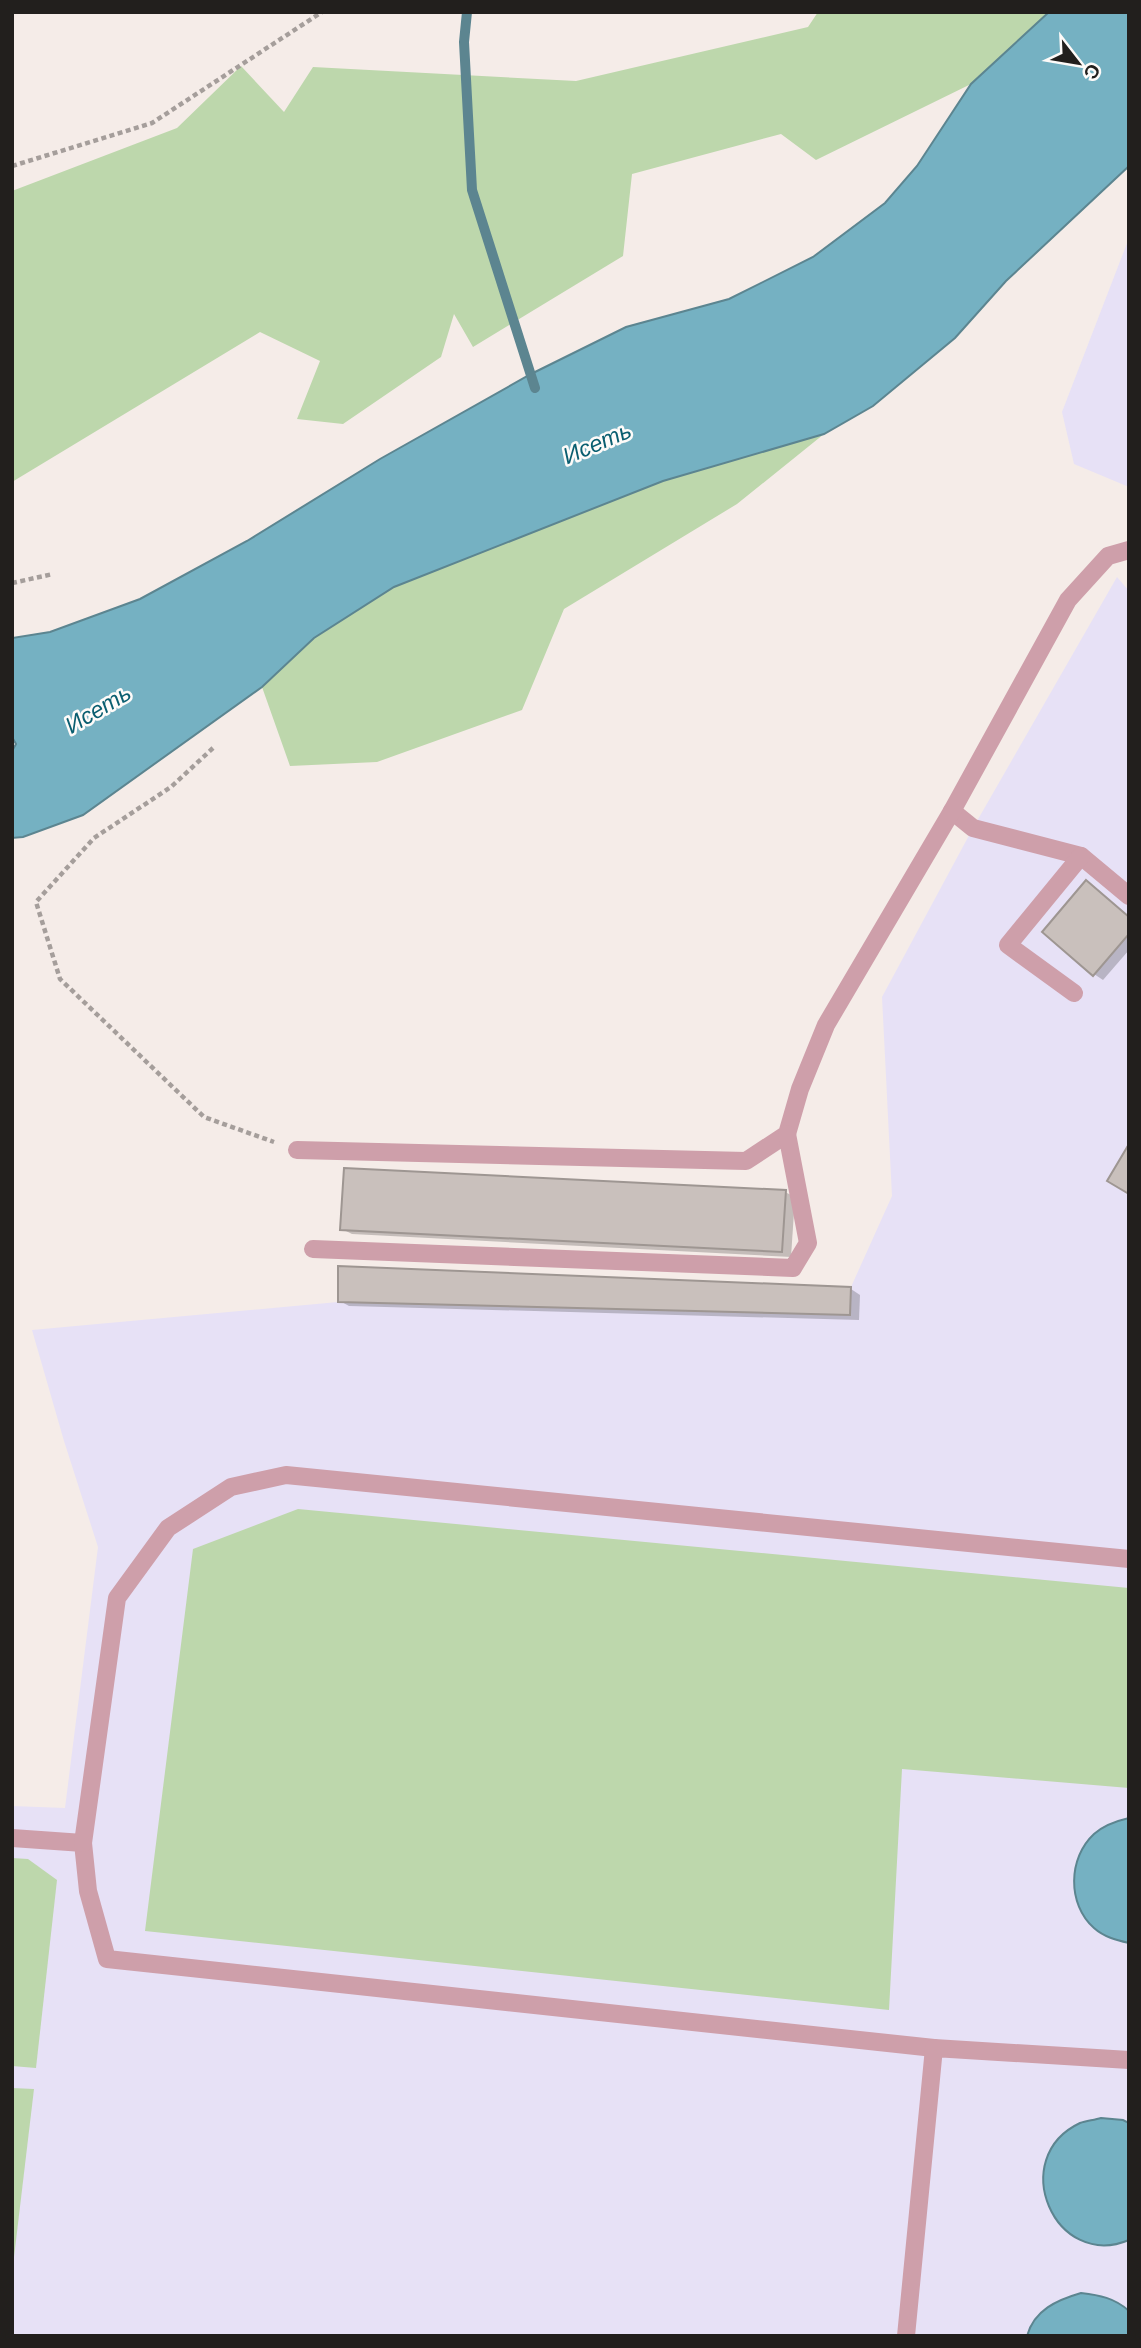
<svg xmlns="http://www.w3.org/2000/svg" width="1141" height="2348" viewBox="0 0 1141 2348" font-family="Helvetica,sans-serif">
  <rect width="100%" height="100%" fill="#f5ece8"/>
  <g fill="#e7e1f6">
    <path d="M1129,238v249l-55,-23 -12,-52z"/>
    <path d="M1117,577l12,14v1745h-1117v-530l53,2 33,-261 -34,-106 -32,-111 306,-28 511,13 2,-28 41,-91 -10,-199 91,-169z"/>
  </g>
  <g fill="#bdd7ac">
    <path d="M818,12h231l-78,72 -155,76 -35,-26 -149,40 -9,82 -150,91 -19,-33 -13,43 -98,67 -46,-5 23,-58 -60,-29 -248,150v-291l165,-63 64,-62 43,46 29,-45 263,14 232,-54z"/>
    <path d="M824,434l-87,70 -173,105 -42,101 -145,52 -87,4 -28,-79 52,-49 80,-51 269,-106z"/>
    <path d="M298,1509l831,79v200l-227,-19 -13,241 -744,-79 48,-382z"/>
    <path d="M12,1858l16,1 29,21 -21,188 -24,-2z"/>
    <path d="M12,2088l22,1 -22,185z"/>
  </g>
  <g fill="#75b1c2" stroke="#5c8590" stroke-width="2">
    <path d="M1049,12h80v154l-123,115 -51,57 -82,68 -49,28 -161,47 -269,106 -80,51 -52,49 -179,128 -60,22 -11,1v-87l4,-7 -4,-7v-99l38,-6 90,-33 107,-58 133,-82 151,-85 95,-47 103,-28 84,-42 72,-54 32,-37 54,-82z"/>
    <path d="M1129,1818v125c-13,-3 -25,-6 -35,-15 -27,-24 -26,-70 0,-94 10,-9 22,-13 35,-16z"/>
    <path d="M1101,2118l22,2 6,3v117c-74,31 -123,-82 -49,-117 6,-2 14,-3 21,-5z"/>
    <path d="M1081,2293c18,2 34,5 48,18v25h-102c7,-26 30,-36 54,-43z"/>
  </g>
  <g fill="#0003">
    <path d="M1086,883l43,34v33l-26,30 -9,-6z"/>
    <path d="M785,1192l10,5 -4,60 -439,-23 -10,-5z"/>
    <path d="M851,1289l9,6 -1,25 -510,-14 -9,-5z"/>
  </g>
  <g fill="none" stroke-linecap="round" stroke-linejoin="round">
    <path stroke="#5c8590" stroke-width="10" d="M467,12l-3,30 8,148 63,198"/>
  </g>
  <g fill="#c9c0bc" stroke="#9e9692" stroke-width="2">
    <path d="M1086,880l43,37v17l-36,42 -51,-44z"/>
    <path d="M1129,1144v50l-22,-13z"/>
    <path d="M344,1168l442,22 -4,62 -442,-22z"/>
    <path d="M338,1266l513,21 -1,28 -512,-13z"/>
  </g>
  <g fill="none" stroke-linecap="round" stroke-linejoin="round">
    <g stroke="#a59e9b" stroke-width="4.5" stroke-dasharray="5 3.5" stroke-linecap="butt">
      <path d="M12,166l140,-43 170,-111"/>
      <path d="M12,583l41,-9"/>
      <path d="M213,748l-42,39 -77,51 -58,64 24,77 144,138 70,25"/>
    </g>
    <g stroke="#ce9faa" stroke-width="18">
      <path d="M952,811l21,17 108,28 48,40"/>
      <path d="M1074,993l-66,-48 73,-89"/>
      <path d="M297,1150l449,11 41,-27 13,-45 26,-64 126,-214 116,-211 40,-44 21,-6"/>
      <path d="M313,1249l480,19 15,-25 -21,-109"/>
      <path d="M12,1838l71,5 5,48 19,68 827,89"/>
      <path d="M83,1843l34,-245 51,-70 63,-41 55,-12 843,84"/>
      <path d="M906,2336l28,-288 195,12"/>
    </g>
  </g>
  <g text-anchor="middle" dominant-baseline="central" stroke-width="5" stroke-linejoin="round" paint-order="stroke">
    <g font-size="23" font-style="italic" fill="#0a5e70" stroke="#fefbf9">
      <text transform="translate(597 443) rotate(-23)">Исеть</text>
      <text transform="translate(98 709) rotate(-31)">Исеть</text>
    </g>
  </g>
  <rect width="1141" height="2348" fill="none" stroke="#221f1d" stroke-width="28"/>
  <g transform="translate(1078 63) rotate(121)" stroke="#fefbf9" stroke-width="5" paint-order="stroke">
  <path d="M0-5L12 26L0 18L-12 26Z" fill="#221f1d"/>
  <text y="-10" font-size="19" font-weight="bold" text-anchor="middle" fill="#221f1d">С</text>
  </g>
</svg>
